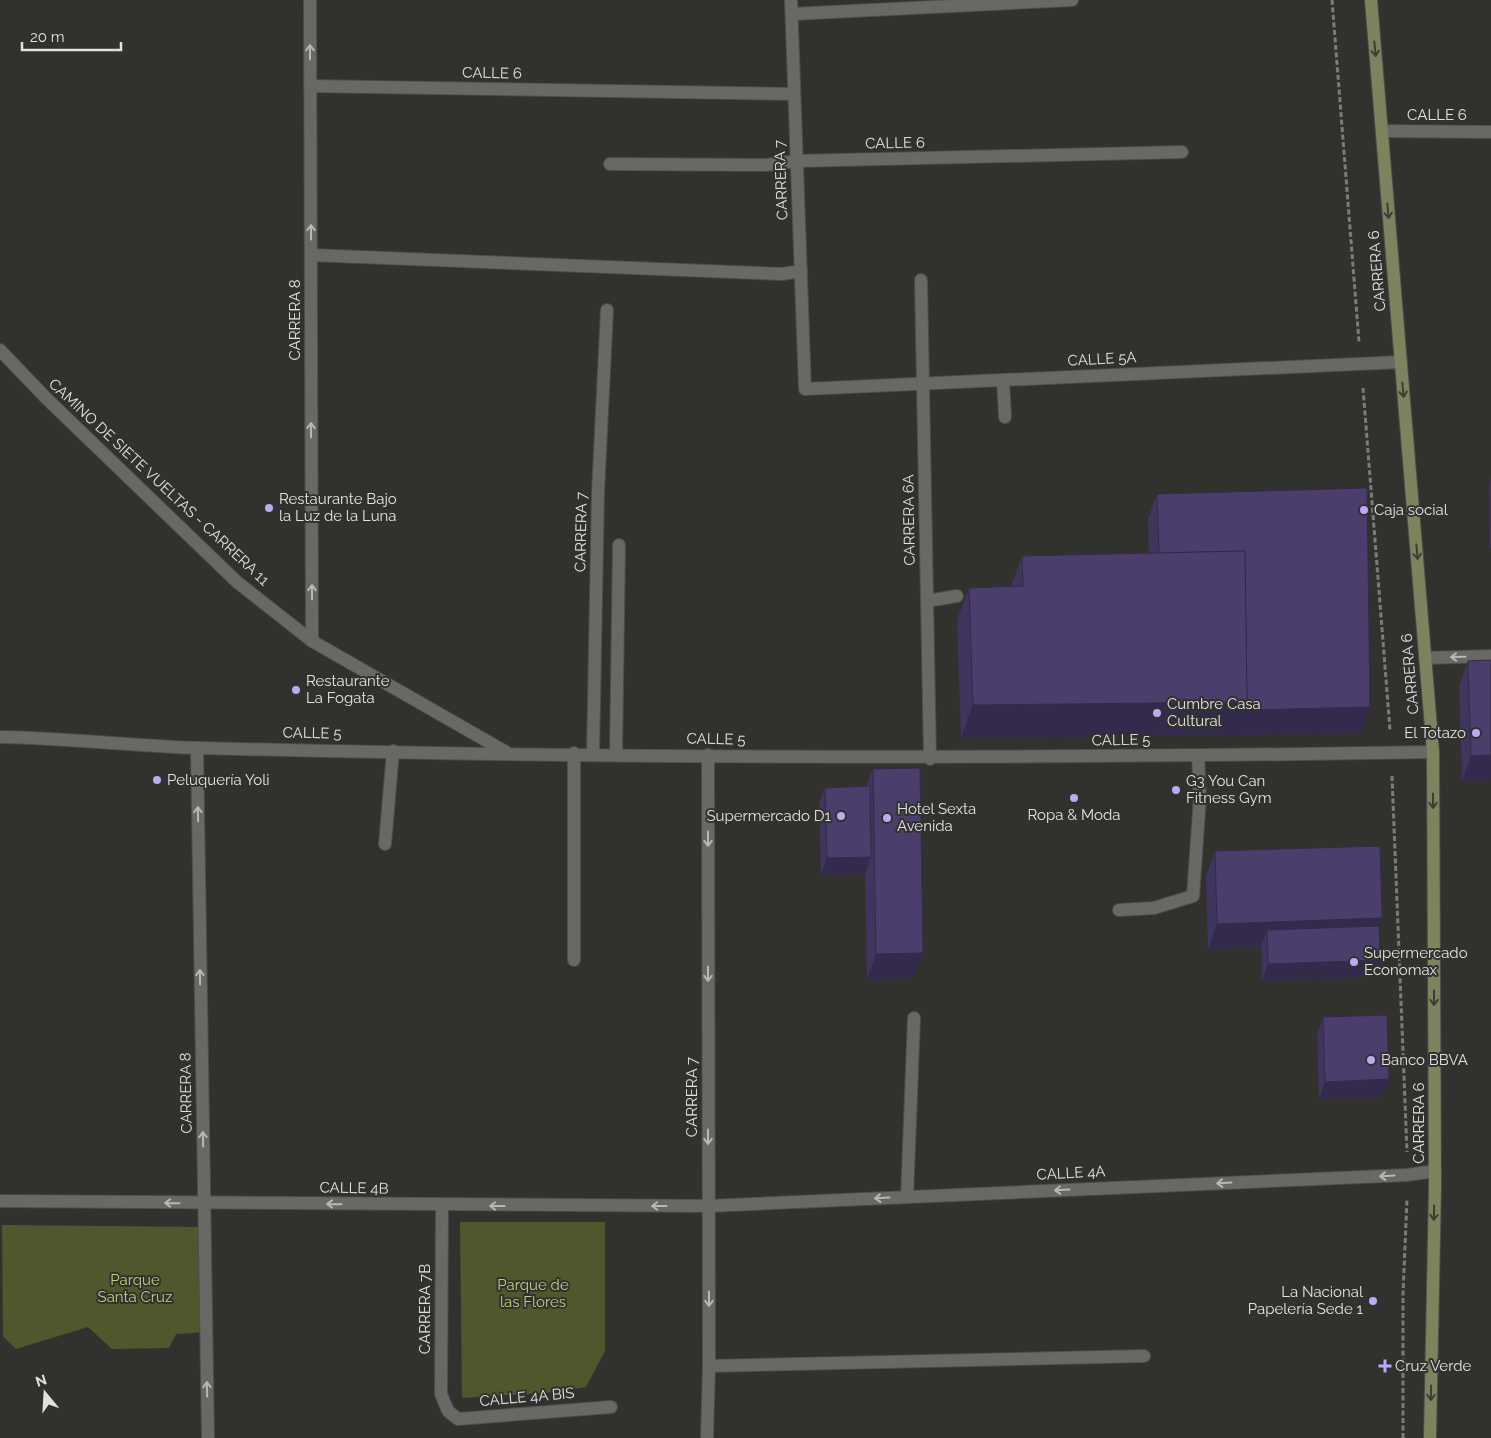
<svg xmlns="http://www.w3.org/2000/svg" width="1491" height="1438" viewBox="0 0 1491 1438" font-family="Raleway,sans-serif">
  <rect width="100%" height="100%" fill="#31322e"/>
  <g fill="#4f582d">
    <path d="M460,1222h145v129l-19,36 -28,5 -96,6z"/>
    <path d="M2,1225l199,2 5,105 -30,2 -7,14 -57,1 -24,-22 -72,22 -13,-13z"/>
  </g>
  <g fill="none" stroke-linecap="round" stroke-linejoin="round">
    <g stroke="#4d4e4b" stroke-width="14">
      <g id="lane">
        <path d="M1003,380l2,37"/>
        <path d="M927,601l30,-5"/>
        <path d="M616,754l3,-209"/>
        <path d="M385,844l8,-93"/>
        <path d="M1119,910l35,-2 39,-12 7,-99 -2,-42"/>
        <path d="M907,1197l7,-179"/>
        <path d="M709,1366l435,-10"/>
      </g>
    </g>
    <g stroke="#4d4e4b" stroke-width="14">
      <g id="street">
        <path d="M310,0l2,641"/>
        <path d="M791,0l14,389 596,-27"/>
        <path d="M792,14l280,-14"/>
        <path d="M310,86l484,8"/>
        <path d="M1382,131l109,1"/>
        <path d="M610,164l156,1 31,-4 385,-9"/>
        <path d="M311,255l471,19 19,-3"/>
        <path d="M921,280l9,479"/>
        <path d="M0,350l46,48 191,184 75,59 194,111"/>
        <path d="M1425,658l66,-2"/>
        <path d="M0,737c67,1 134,9 201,11 411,11 821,11 1232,4"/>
        <path d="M197,748l11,690"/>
        <path d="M574,753v207"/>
        <path d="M593,754l5,-262 9,-182"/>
        <path d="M0,1201l708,5 699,-31 28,-4"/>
        <path d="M442,1206l-1,188 7,17 10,8 153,-12"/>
        <path d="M707,1438l2,-72 -1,-611"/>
      </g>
    </g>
    <g stroke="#4d4e4b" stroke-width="14">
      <path id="secondary" d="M1371,0l62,752 2,435 -5,251"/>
    </g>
    <g stroke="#7c7d7a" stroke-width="3" stroke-dasharray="5 2.5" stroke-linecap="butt">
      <path d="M1332,0l27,342"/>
      <path d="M1363,388l27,342"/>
      <path d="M1392,776l15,376"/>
      <path d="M1403,1438v-144l4,-95"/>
    </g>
    <use href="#lane" stroke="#686965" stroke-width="12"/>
    <use href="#street" stroke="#686965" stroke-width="12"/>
    <use href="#secondary" stroke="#7c835d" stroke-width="12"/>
  </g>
  <g fill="#40355d">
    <path d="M1491,478v70h-1l-1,-64z"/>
    <path d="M1157,494l204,238 -126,3 -274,3 -4,-118 12,-32 42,-2 11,-30 127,-3 -1,-34z"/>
    <path d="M1491,660v120l-29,1 -3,-95 9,-25z"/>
    <path d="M873,769l41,209 -47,1 -2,-105 -44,1 -2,-71 6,-16 41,-2z"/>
    <path d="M1215,851l164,75 -5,51 -112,4 -1,-34 -53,2 -2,-73z"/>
    <path d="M1323,1017l60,79 -64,3 -2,-65z"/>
  </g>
  <g fill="#342b4c">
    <path d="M1247,702l123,5 -9,25 -126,3 -274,3 12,-33z"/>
    <path d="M1491,755v25l-29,1 9,-25z"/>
    <path d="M871,857l-6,17 -44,1 6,-17z"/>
    <path d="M1382,918l-9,25 -106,-13 -6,17 -53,2 9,-25z"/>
    <path d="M923,953l-9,25 -47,1 9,-25z"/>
    <path d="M1380,960l-6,17 -112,4 6,-17z"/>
    <path d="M1389,1079l-6,17 -64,3 6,-17z"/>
  </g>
  <g fill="#4b3e6c" stroke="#342b4c">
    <path d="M1367,488l3,219 -125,3 2,-8 -2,-151 -86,2 -2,-59z"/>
    <path d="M1245,551l2,151 -274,3 -4,-117 54,-2 -1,-30z"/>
    <path d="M1491,660v95l-20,1 -3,-95z"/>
    <path d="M920,768l3,185 -47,1 -3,-185z"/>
    <path d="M870,786l1,71 -44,1 -2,-70z"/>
    <path d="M1380,846l2,72 -165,6 -2,-73z"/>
    <path d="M1379,926l1,34 -112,4 -1,-34z"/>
    <path d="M1387,1015l2,64 -64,3 -2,-65z"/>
  </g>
  <defs><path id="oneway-shaft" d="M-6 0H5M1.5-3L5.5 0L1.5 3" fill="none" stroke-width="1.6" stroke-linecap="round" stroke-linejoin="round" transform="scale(1.25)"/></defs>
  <g stroke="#3c3e35">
    <use href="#oneway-shaft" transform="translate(1375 49) rotate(85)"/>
    <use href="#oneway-shaft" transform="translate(1388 211) rotate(85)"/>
    <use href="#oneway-shaft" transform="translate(1403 390) rotate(85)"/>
    <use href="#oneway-shaft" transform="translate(1417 552) rotate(85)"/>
    <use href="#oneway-shaft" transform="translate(1433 801) rotate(90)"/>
    <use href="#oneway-shaft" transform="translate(1434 998) rotate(90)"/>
    <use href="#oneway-shaft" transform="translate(1434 1213) rotate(91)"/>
    <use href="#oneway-shaft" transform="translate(1431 1393) rotate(91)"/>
  </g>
  <g stroke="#b7b8b5">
    <use href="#oneway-shaft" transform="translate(310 52) rotate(-90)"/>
    <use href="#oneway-shaft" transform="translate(311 232) rotate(-90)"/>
    <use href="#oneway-shaft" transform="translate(311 430) rotate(-90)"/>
    <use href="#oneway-shaft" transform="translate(312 592) rotate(-90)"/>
    <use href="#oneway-shaft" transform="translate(1458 657) rotate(179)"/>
    <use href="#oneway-shaft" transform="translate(198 814) rotate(-91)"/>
    <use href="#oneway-shaft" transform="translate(708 839) rotate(90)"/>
    <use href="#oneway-shaft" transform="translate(708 974) rotate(90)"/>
    <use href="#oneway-shaft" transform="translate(200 977) rotate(-91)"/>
    <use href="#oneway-shaft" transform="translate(708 1137) rotate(90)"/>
    <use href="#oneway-shaft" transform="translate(203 1139) rotate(-91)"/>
    <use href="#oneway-shaft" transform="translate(1387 1176) rotate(177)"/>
    <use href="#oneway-shaft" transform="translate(1224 1183) rotate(177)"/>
    <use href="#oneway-shaft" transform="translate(1062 1190) rotate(177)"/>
    <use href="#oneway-shaft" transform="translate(882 1198) rotate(177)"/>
    <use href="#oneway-shaft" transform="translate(172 1203) rotate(-179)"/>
    <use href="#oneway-shaft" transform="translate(334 1204) rotate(-179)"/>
    <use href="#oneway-shaft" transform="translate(497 1206) rotate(-180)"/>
    <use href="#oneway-shaft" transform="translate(659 1206) rotate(-180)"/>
    <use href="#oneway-shaft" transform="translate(709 1299) rotate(90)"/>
    <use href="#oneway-shaft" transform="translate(207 1389) rotate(-91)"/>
  </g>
  <g fill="#bda9f5" stroke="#31322e" stroke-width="2">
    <circle cx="269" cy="508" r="5"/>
    <circle cx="1364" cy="510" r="5"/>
    <circle cx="296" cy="690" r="5"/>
    <circle cx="1157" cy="713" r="5"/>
    <circle cx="1476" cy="733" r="5"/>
    <circle cx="157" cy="780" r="5"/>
    <circle cx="1176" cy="790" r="5"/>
    <circle cx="1074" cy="798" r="5"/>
    <circle cx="841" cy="816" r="5"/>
    <circle cx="887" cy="818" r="5"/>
    <circle cx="1354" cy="962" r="5"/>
    <circle cx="1371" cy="1060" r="5"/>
    <circle cx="1373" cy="1301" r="5"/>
    <path d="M1382.5 1358.5h5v5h5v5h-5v5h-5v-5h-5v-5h5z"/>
  </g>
  <g text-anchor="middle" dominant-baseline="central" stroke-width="4" stroke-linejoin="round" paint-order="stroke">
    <g font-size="15" fill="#e1e2e0" stroke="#31322e">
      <text transform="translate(492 73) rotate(1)">CALLE 6</text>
      <text x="1437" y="115">CALLE 6</text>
      <text transform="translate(895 143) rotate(-1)">CALLE 6</text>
      <text transform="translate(781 180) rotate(-92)">CARRERA 7</text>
      <text transform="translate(1377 271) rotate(-95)">CARRERA 6</text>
      <text transform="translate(295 320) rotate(-90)">CARRERA 8</text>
      <text transform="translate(1102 359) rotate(-3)">CALLE 5A</text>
      <text transform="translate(159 482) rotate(43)">CAMINO DE SIETE VUELTAS - CARRERA 11</text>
      <text transform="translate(909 520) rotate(-91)">CARRERA 6A</text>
      <text transform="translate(581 532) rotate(-89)">CARRERA 7</text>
      <text transform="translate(1410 674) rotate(-95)">CARRERA 6</text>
      <text transform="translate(312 733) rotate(1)">CALLE 5</text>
      <text transform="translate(716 739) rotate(1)">CALLE 5</text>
      <text transform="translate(1121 740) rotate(-1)">CALLE 5</text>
      <text transform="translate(186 1093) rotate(-91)">CARRERA 8</text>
      <text transform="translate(692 1097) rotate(-90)">CARRERA 7</text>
      <text transform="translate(1419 1123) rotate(-90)">CARRERA 6</text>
      <text transform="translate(1071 1173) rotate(-3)">CALLE 4A</text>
      <text transform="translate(354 1188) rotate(1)">CALLE 4B</text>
      <text transform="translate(425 1309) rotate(-90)">CARRERA 7B</text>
      <text transform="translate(527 1397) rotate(-5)">CALLE 4A BIS</text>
    </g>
    <g font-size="15" fill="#e1e2e0" stroke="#31322e" text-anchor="start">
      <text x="279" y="499">Restaurante Bajo<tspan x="279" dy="17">la Luz de la Luna</tspan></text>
      <text x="1374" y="510">Caja social</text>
      <text x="306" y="681">Restaurante<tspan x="306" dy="17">La Fogata</tspan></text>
      <text x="1167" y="704">Cumbre Casa<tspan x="1167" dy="17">Cultural</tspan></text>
      <text x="1466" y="733" text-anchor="end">El Totazo</text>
      <text x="167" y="780">Peluquería Yoli</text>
      <text x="1186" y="781">G3 You Can<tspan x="1186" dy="17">Fitness Gym</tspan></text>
      <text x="897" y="809">Hotel Sexta<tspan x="897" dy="17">Avenida</tspan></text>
      <text x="1074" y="815" text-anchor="middle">Ropa &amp; Moda</text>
      <text x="831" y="816" text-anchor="end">Supermercado D1</text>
      <text x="1364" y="953">Supermercado<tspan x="1364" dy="17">Economax</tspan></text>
      <text x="1381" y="1060">Banco BBVA</text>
      <text x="1363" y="1292" text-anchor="end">La Nacional<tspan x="1363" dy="17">Papelería Sede 1</tspan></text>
      <text x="1395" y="1366">Cruz Verde</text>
    </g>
    <g font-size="15" fill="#bdcf7e" stroke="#31322e">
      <text x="135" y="1280">Parque<tspan x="135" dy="17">Santa Cruz</tspan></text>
      <text x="533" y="1285">Parque de<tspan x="533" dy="17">las Flores</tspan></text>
    </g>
  </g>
  <g transform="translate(45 1393) rotate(342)" stroke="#31322e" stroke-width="4" paint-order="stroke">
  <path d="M0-4L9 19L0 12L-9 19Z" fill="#e1e2e0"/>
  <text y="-8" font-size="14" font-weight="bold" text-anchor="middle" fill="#e1e2e0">N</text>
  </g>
  <path d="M22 42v8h99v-8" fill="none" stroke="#e1e2e0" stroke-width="2.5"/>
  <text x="30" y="42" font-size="15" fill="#e1e2e0" stroke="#31322e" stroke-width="4" paint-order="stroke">20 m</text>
</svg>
